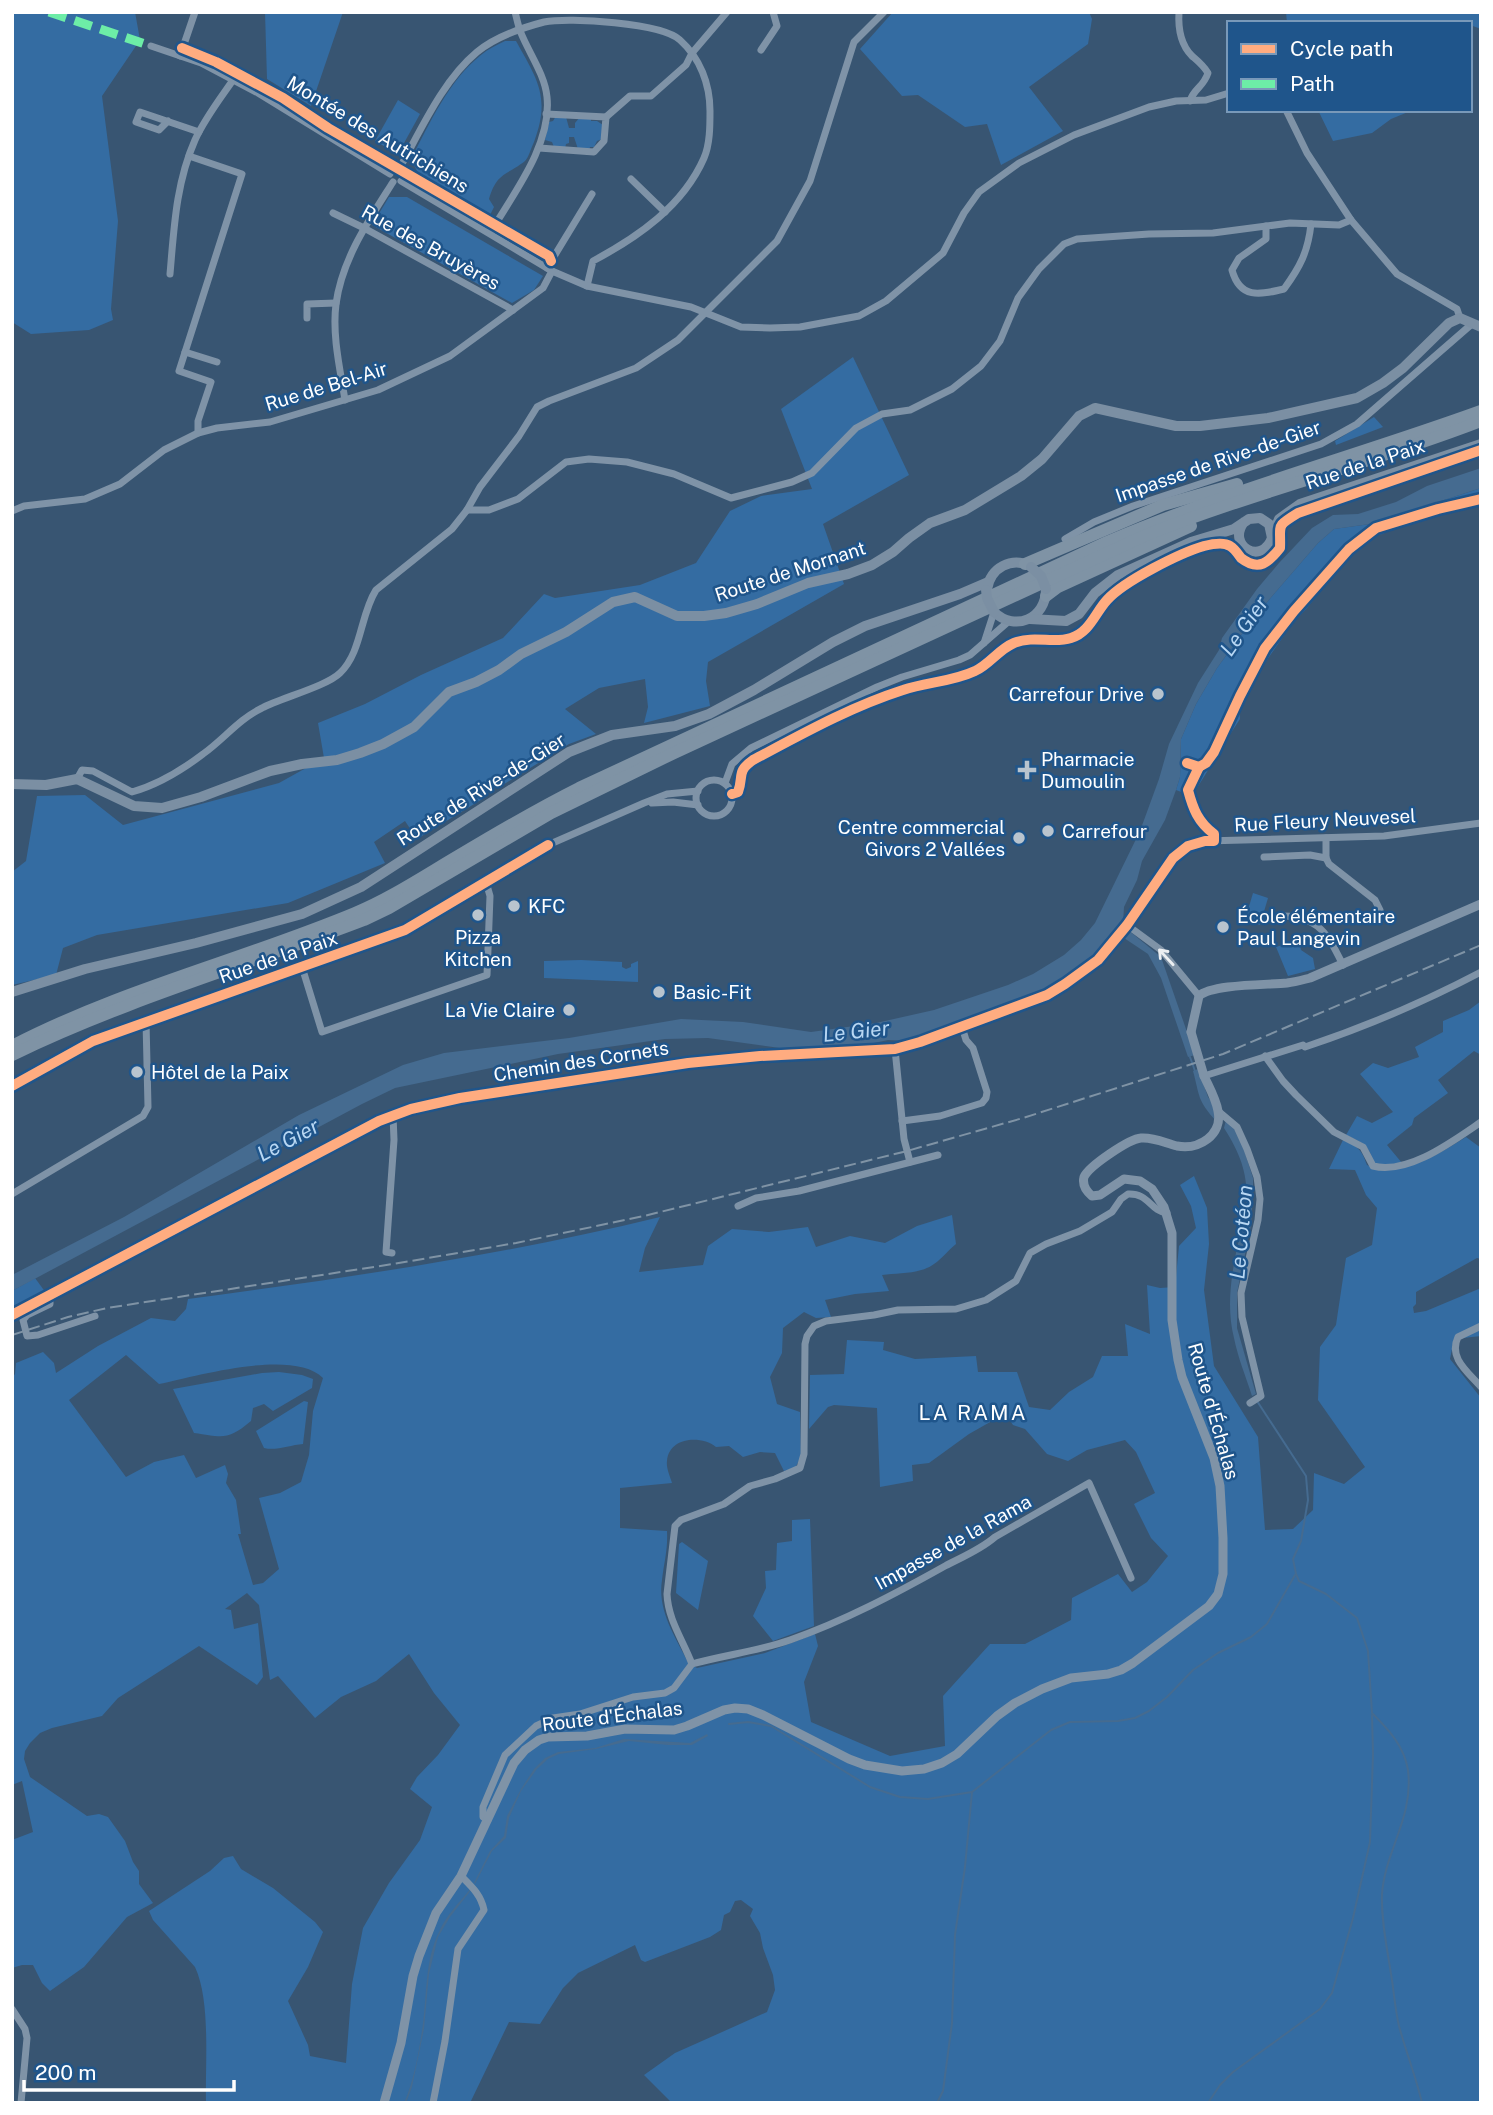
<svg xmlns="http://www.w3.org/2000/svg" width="1493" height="2115" viewBox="0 0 1493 2115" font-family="'Public Sans',sans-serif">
  <rect width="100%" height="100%" fill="#385572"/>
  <g fill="#346ca2" fill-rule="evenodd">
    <path d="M12,12h123l5,28 -38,56 16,125 -7,88 2,11 -24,10 -58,4 -19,-12z"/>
    <path d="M265,12h78l-32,94 -44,-27z"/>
    <path d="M893,12h196l3,7 -4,25 -59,43 34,44 -62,34 -14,-41 -22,3 -47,-32 -16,1 -42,-47z"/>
    <path d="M1286,12h195v17l-11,-4v-2h-183z"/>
    <path d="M505,41h11c21,38 35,56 18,101 -3,6 -5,15 -9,19 -19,15 -28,11 -36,38l5,8 -4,8 -71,-40 -8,-16c19,-36 38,-79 70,-104 7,-6 16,-10 24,-14z"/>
    <path d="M398,100l22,14 -22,40 -23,-13z"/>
    <path d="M1318,110h95l-22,9 -19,14 -39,8z"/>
    <path d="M556,116l10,1 3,11h6v-5l5,-6h11v4h6l6,4 -1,14 -5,2 -3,6h-4l-1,3 -11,-1 -4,-12h-5v6l-3,1 -1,5 -11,-2 -2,-5 -7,-2 4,-18 4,-1z"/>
    <path d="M389,197h18l136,79 -9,14 -22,13 -140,-78z"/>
    <path d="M853,357l56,118 -86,49 21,60 -136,78 -2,19 4,25 -66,17 4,-16 -3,-28 -46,9 -34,21 31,25 -27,10 -68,42 -4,-7 -16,9 3,10 -67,41 -12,-18 -31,21 11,21 -97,40 -191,32 -34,13 -7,27 -44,10v-113l14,-11 11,-65 48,-1 38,30 156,-42 45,-25 -6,-35 47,-19 56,-29 82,-37 41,-44 11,4 85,-13 56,-22 34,-52 31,-15 51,-7 -31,-80z"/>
    <path d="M1374,417l9,10 -47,18 -1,-4z"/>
    <path d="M1481,488v17l-32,6 -1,-2 -34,13 -26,6 -5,6 -14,2 -16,18 -2,-2 -44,56 -14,15 -22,31 -32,49 1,16 -19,29 -3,1 -5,9 2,1 -23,37 -16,-6 4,-13 1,-38 15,-35 21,-36 38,-52 63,-73 16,-14 36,-5z"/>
    <path d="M1253,893l15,5 -8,27 -15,-5z"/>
    <path d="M1291,942l9,3 1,5 12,8 2,11 -27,7 -12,-29z"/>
    <path d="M581,960l41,2v5l4,2 5,-2v-3l7,-3v21l-94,-4v-17z"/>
    <path d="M1481,1001v54l-7,-4 -36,29 10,13 -34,25 -2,7 -25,20 15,18 -16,2 -12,-2c-6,-19 -11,-20 -28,-28l11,-19 15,7 21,-11 -33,-38 13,-11 15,5 31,-11 -4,-10 28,-15v-11l26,-11z"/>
    <path d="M1466,1137l15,11v111l-4,-1 -61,34v12l-3,3 1,6 12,-2 55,-23v48l-27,3 -4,20 31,39v705h-809l-28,-28 31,-22 92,-41 8,-22 -2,-15 -10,-27 -3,-15 -10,-17 3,-7 -12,-9 -6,1 -5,11 -6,3 -3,15 -11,7 -65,25 -4,-2 -6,-15 -57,28 -15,15 -23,36 -31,-2 -39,81h-264c-1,-38 5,-102 -11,-136l-42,-47 -4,-9 61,-40 14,-13 9,-2 8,13 32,19 42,34 8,10 -15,35 -20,34 20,44 2,11 36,7 6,-79 11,-56 26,-45 31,-43 12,-33 -22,-18 7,-12 21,-22 22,-30 -26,-32 -25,-39 -33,27 -35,16 -26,21 -37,-42 -8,4 -11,-75 -12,-12 -22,16 6,1 3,19 24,-6 5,54 -6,8 -58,-39 -81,52 -16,18 -50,12 -12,5 -10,10 -5,8 -1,8 6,18 57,39 12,-2 9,3 17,24 8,21 6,9v13l14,19 -26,14 -43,50 -34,24 -8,-8 -9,-18h-11l-10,3v-128l21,-8 -11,-51 -10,4v-407l3,-4 1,-11 27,-11 11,11 2,10 42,-27 53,-28 24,3 11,-12 2,-10c158,-21 317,-44 472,-82l-15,31 -6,24 64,-7 5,-19 24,-17 37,3 39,-5 8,20 34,-11 35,7 32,-17 35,-11 4,29c-8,6 -14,15 -22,20 -13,10 -36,9 -52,11l7,16 -34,3 -30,6 6,17 -15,1 -12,-6 -21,16 -1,25 -12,24 7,27 23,8 1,45 -6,11 -11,3 -9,-18 -15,-1 -17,5 -14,-11 -13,1c-15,-12 -47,-10 -49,14 -1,7 3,15 5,22l-52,5v40l47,3c1,19 -3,31 -5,49 -5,31 14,58 27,84l8,4 68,-15 50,-19 3,12 -14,36 7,40 79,34 55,-10 -2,-50 47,-52h35l46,-24 1,-22 46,-24 14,18 15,-10 21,-26 -17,-18 -17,-34 21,-11 -19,-41 -11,-12 -38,10 -19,11 -21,-7 -22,-25 -12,-4 -6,-9 -8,1 -30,17 -40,29 -17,2 1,16 -33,6 -3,-79 -43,-3 -6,2 -19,22 1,-54 34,-1 3,-34 37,2 -1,8 32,9 61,-3 2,16h39l12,35 21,3 19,-18 24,-15 9,-21h26l-3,-32 25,10 -3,-49 13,3 15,-1 4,-41 17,-18 -5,-22 -11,-21 14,-9 13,32 2,36 -5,46 10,76 44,71 7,93 28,-1 20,-19 1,-37 30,11 21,-17 -47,-67 2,-53 16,-22 10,-67 26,-13 5,-37 -11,-13 -11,-25 -26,-1 14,-29c16,7 18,9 24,25 9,5 16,3 27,2 30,-3 46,-14 72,-30zM126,1355l33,29c38,-8 134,-36 164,-6l-10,33 -4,44 -8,27 -21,11 -21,5 20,71 -16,14 -10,2 -15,-51h3l-5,-34 -10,-17 2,-9 -3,-9 -29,13 -12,-23 -30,7 -28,15 -57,-77z"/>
    <path d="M35,1278l11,15 -34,18v-20z"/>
    <path d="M279,1372l23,3 11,4 -1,9 -39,23 -9,-7 -11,4 -2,13c-24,20 -28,16 -57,12l-21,-44 89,-16z"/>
    <path d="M304,1401l4,1 -5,42c-13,1 -27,7 -39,4l-8,-17z"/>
    <path d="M810,1519l4,107 -41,15 -20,-25 13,-28 -1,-17 11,-1 1,-27 15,-2v-21z"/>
    <path d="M682,1542l26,19 -10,49 -22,-17 3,-49z"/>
  </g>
  <g fill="#456b90">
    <path d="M1481,468v20l-111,36 -36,5 -16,14 -63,73 -38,52 -21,36 -15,35 -1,38 -4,13 -11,30 -23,41 -5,19 -13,27 -1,16 4,6 34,28 34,98 -7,2 -27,-79 -13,-24 -33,-22 -27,30 -28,23 -22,10 -128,46 -22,-1 -23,5 -71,5 -86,-12 -43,1 -107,15 -163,34 -33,16 -350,187v-16l112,-58 175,-102 104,-50 41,-12 125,-15 112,-19 62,3 68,10 65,-9 58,-13 74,-25 25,-11 31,-19 17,-15 14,-17 45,-92 19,-52 10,-35 29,-61 21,-33 3,-12 35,-49 22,-26 33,-35 21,-13 25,-1 38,-12 31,-16z"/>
    <path d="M1198,1069l10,28 8,11v13c-19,-21 -16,-24 -23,-50z"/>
    <path d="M1226,1120l6,5 9,15 12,38v12l-2,35 -14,68v35l19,66 -4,2c-6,-19 -14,-38 -18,-58 -9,-35 -1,-73 7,-108l3,-2c6,-42 3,-64 -20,-100z"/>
    <path d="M707,1734l1,2 -16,9h-24l-39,-4 -33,8 -37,5 -11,5 -11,10 -16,22 -12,27 -3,20 -14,13 -17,33 -1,-1 16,-32 14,-15 3,-20 14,-27 13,-20 11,-11 13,-6 37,-4 29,-9 66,4z"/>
    <path d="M471,1888l1,1 -22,28 -12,20 -9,37 -5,55 -12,58 -6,16h-2c10,-22 16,-56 19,-80 4,-30 2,-63 16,-91 7,-17 21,-30 32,-44z"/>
  </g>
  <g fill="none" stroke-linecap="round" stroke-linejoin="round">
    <g stroke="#456b90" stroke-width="2">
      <path d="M1190,1057l5,14"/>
      <path d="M1244,1228l3,-25"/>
      <path d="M1257,1401l49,75 2,24 -7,41 -8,18 3,15 3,7 27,13 31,24 11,33 4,62c17,17 32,33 36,57 6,47 -23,81 -26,124 -1,26 5,54 9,80 3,17 4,35 8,52 7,26 17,51 23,77"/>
      <path d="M729,1724l19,-2 23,4 99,61 30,10 28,2 44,-7 79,-62 19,-8 48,-1 17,-3 14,-7 18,-14 26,-27 25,-17 33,-16 16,-13 28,-49"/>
      <path d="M937,2103l6,-12 9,-68 3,-88 10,-68 7,-75"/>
      <path d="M1208,2103l12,-18 13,-13 87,-63 12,-16 21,-75 17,-76 3,-88 -1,-39"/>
    </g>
    <g stroke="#7f93a7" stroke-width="7">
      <path d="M1179,12c-1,16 1,32 13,44 7,6 11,9 16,17 -5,15 -14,15 -18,28"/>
      <path d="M151,46l50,17 57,30 132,81"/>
      <path d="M761,50l16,-24 -4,-14"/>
      <path d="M180,56l15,-44"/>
      <path d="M1286,110l21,43 44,67 46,54 60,35 3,9"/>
      <path d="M606,117l24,-21h21l35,-31 6,-12 35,-41"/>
      <path d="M168,121l-9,9 -23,-8 4,-10 59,20"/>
      <path d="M539,148l55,4 10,-11 2,-24 -60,-3"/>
      <path d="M189,156l53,18 -63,197 32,11 -13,39v12"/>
      <path d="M398,171c22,-39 44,-90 79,-119 18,-15 44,-24 67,-30 25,-5 118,1 136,18 20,18 30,44 30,71 0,15 0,33 -6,47 -21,48 -66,79 -111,103l-6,25"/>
      <path d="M631,179l34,33"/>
      <path d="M401,181l151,90 35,15 104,21 50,20 29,1 30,-1 59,-11 27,-15 57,-48 21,-40 15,-21 40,-29 55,-28 75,-28 27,-6 30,-1 23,-7"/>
      <path d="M333,213l31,15 149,82"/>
      <path d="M1266,226v13l-27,19 -7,12c8,29 27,25 52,19 16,-22 24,-37 27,-65"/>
      <path d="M490,233c23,-39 62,-88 57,-136 -2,-22 -18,-44 -26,-64 -3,-7 -4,-14 -6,-21"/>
      <path d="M547,268l45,-74"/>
      <path d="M170,274c4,-46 6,-91 25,-134 10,-22 25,-41 38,-60"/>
      <path d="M307,318v-14l29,-1"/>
      <path d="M185,352l32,10"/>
      <path d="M345,400c-5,-31 -13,-65 -9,-96 6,-45 33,-84 57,-122"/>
      <path d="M467,510h22l29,-11 48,-37 23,-3 38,3 47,12 57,24 61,-16 20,-9 44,-45 26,-14 28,-4 42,-21 29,-23 19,-25 18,-43 21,-29 25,-25 13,-5 72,-5 64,-1 77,-10 49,2 12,-5"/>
      <path d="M12,511l12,-5 61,-7 35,-15 44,-34 34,-17 19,-5 53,-6 108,-32 72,-34 93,-68 9,-17"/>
      <path d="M1065,539l29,-17 39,-16 188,-62 36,-20 116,-101"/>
      <path d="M984,643l10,-31"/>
      <path d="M77,779l5,-9 11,1 39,21c25,-7 50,-22 71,-38 20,-14 36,-35 59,-46 19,-10 65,-22 78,-35 22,-21 20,-58 36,-83l76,-61 15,-19 13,-23 39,-51 18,-29 12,-6 87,-33 42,-28 99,-99 33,-60 44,-139 30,-30"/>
      <circle cx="714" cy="798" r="18"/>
      <path d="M725,783l7,-19 19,-16 126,-61 25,-10 57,-17 11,-5 39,-34"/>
      <path d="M652,803l21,-1 25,3"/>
      <path d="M1326,838v20l3,6 46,36 5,10"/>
      <path d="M1264,857l46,-2 16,3"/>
      <path d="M1283,916c37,1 45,19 60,49"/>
      <path d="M1127,925l34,25 38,46"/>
      <path d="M302,967l20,65 165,-57 3,-79 -4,-14"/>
      <path d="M895,1049l9,90 6,23"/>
      <path d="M1265,1056l18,25 13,14 38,37 29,15 10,19c35,9 80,-25 108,-44"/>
      <path d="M1204,1076l99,-31 2,2c60,-20 119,-45 176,-75"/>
      <path d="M12,1086l81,-45 312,-111 143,-85 96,-42 23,-9 31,-3"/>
      <path d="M1218,1111l19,16 10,22 10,28 3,22 -2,21 -17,73 1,24 19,79 -11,7"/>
      <path d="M902,1121l38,-5 42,-13 4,-5 1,-6 -14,-44 -7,-8 -4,-13"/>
      <path d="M12,1194l131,-78 5,-9 -2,-86"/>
      <path d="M738,1206l18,-8 43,-7 139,-36"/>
      <path d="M392,1253l-6,-1 8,-112 -1,-25"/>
      <path d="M50,1295v9l-23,11 -4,5 4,16 11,-1 57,-19"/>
      <path d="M12,1315l367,-194 32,-12 49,-11 228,-35 72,-7 135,-7 25,-7 127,-47 36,-23 15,-12 29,-35 46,-67 15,-12 17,-5 179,-5 97,-13"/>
      <path d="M1481,1326l-23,11c-10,21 10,35 23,50"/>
      <path d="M692,1664c32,-9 67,-13 98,-24 54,-19 105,-46 155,-74 17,-9 35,-16 50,-29l94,-54 42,95"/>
      <path d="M488,1820l-5,-3v-10l22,-52 31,-29 17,-8 27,-4 53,-17 32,-4 9,-5 18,-24c-9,-24 -24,-44 -25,-70l8,-68 6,-6 43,-16 26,-18 25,-7 25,-11 4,-14 1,-110 2,-8 7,-10 12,-5 48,-6 24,-5 58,-1 30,-9 30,-19 14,-28 16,-9 34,-13 32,-19 9,-13 7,-5c21,-1 22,17 39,19"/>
      <path d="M12,2009l13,20 2,9 -6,65"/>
      <path d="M433,2103l12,-62 13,-92 26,-39c-3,-15 -12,-23 -23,-34"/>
    </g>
    <g stroke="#7f93a7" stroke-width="9">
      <path d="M1191,1032l8,-36c13,-12 68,-11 88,-13 8,-1 15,-3 23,-5l171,-74"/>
      <path d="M384,2103l17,-60 12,-67 6,-20 17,-43 25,-37 53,-113 11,-13 14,-10 9,-3 39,-1 38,-7 49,1 13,-4 37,-16 11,-2 13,1 15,6 86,44 16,6 37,6 22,-2 18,-6 15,-9 40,-38 18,-13 27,-14 29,-11 37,-4 13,-4 12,-7 76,-57 9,-12 5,-20v-36l-3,-52 -6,-28 -32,-81 -4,-17 -6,-40v-87l-8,-26 -12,-18 -12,-8 -16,-2 -24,16 -8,1c-6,-5 -10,-11 -8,-19 5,-11 45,-38 57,-39 13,-1 24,5 36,8 22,4 46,-11 41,-35 -2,-12 -9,-24 -14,-35"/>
    </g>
    <g stroke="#7b8fa3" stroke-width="10">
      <path d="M1273,534l6,-15 21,-15 181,-60"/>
      <path d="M987,589c4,-22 24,-32 44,-23"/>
      <path d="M994,612c21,20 52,7 52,-23"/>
      <path d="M1030,619l36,2 13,-7 16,-21 23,-18 73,-33 43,-13 15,-10 11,-1 9,6 3,14c-10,28 -46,8 -28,-16"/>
      <path d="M12,784l34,1 31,-6 57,27 28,2 39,-11 69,-26 32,-7 35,-4 23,-7 23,-9 31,-17 35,-35 27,-10 23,-12 22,-16 45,-22 47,-30 22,-5 42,19h27l22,-3 31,-9 51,-21 40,-9 24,-9 21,-13 16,-14 21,-15 35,-13 56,-34 21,-17 37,-43 16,-8 81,18h24l68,-8 89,-20 26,-15 20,-15 46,-45 11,-5 21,9"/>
      <path d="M12,992l73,-23 111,-26 106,-29 59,-27 208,-135 43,-17 63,-9 34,-12 45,-24 79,-48 32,-16 95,-32 28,-12"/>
    </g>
    <g stroke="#7f93a5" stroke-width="12">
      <path d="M1025,564l138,-59 74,-21"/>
      <path d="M1046,596l12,-9 133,-61"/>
      <path d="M12,1046c110,-57 230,-86 343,-133 36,-15 69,-37 103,-57 40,-24 79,-47 121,-68l528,-246c122,-52 250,-86 374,-131"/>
      <path d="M12,1055c113,-55 235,-90 352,-135l25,-12 162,-95 123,-60 470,-217c110,-44 226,-72 337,-115"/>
    </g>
    <path stroke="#7f93a5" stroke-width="2" stroke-dasharray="12 5" stroke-linecap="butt" d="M12,1335l56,-18 39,-9 286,-44 123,-21 128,-27 263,-65 116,-33 200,-64 258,-109"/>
    <path stroke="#7f93a7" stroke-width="9" d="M1191,1032l13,44"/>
    <g stroke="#7b8fa3" stroke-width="10">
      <path d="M1031,567l10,9 5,13"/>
      <path d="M986,590l1,8 7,14"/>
    </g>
    <path stroke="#6deda7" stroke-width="9" stroke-dasharray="18 9" stroke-linecap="butt" d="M49,12l102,34"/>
    <g stroke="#1f558b" stroke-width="15">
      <g id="cycleway">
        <path d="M182,48l34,14 67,36 45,30 221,128 2,5"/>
        <path d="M1199,767l7,-4 8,-11 26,-56 25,-48 29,-37 55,-62 27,-21 62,-19 43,-10"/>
        <path d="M732,794l6,-2c6,-16 -2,-20 15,-32 49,-26 97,-53 150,-70 23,-8 49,-8 72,-19 14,-6 24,-22 39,-28 21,-8 39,1 57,-5 19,-6 24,-25 36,-38 17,-19 73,-47 97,-54 8,-2 20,-4 26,0 5,3 8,8 11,12 18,14 28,4 39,-10 1,-24 -5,-21 18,-35l183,-63"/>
        <path d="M12,1086l81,-45 312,-111 143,-85"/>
        <path d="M12,1315l367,-194 32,-12 49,-11 228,-35 72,-7 135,-7 25,-7 127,-47 18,-11 33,-24 29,-35 46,-67 15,-12 17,-5h9v-7c-16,-12 -21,-25 -26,-44l11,-23 -12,-4"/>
      </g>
    </g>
    <use href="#cycleway" stroke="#ffac80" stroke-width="10"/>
  </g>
  <defs><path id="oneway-shaft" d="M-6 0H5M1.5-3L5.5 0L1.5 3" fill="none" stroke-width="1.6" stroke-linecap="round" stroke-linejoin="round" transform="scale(1.75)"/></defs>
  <use stroke="#eceff2" href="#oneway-shaft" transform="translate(1166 957) rotate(-133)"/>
  <g fill="#b9c4ce" stroke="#1f558b" stroke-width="2.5">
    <circle cx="1158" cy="694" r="7"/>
    <path d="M1023.5 759.5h7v7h7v7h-7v7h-7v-7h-7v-7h7z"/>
    <circle cx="1048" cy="831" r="7"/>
    <circle cx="1019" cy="838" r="7"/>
    <circle cx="514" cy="906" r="7"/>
    <circle cx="478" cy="915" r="7"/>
    <circle cx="1223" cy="927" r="7"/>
    <circle cx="659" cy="992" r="7"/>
    <circle cx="569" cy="1010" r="7"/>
    <circle cx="137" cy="1072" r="7"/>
  </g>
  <g text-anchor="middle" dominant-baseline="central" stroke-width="5" stroke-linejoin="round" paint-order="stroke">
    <g font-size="19" fill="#fff" stroke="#1f558b">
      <text transform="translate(378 134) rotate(31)">Montée des Autrichiens</text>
      <text transform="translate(431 247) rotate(29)">Rue des Bruyères</text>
      <text transform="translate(326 386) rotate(-17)">Rue de Bel-Air</text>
      <text transform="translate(1218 461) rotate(-19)">Impasse de Rive-de-Gier</text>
      <text transform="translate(1365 464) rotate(-18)">Rue de la Paix</text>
      <text transform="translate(790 571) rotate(-18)">Route de Mornant</text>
      <text transform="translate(481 789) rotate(-32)">Route de Rive-de-Gier</text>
      <text transform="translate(1325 820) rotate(-3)">Rue Fleury Neuvesel</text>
      <text transform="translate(278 957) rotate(-19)">Rue de la Paix</text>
      <text transform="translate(581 1061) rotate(-9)">Chemin des Cornets</text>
      <text transform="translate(1214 1411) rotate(74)">Route d'Échalas</text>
      <text transform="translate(953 1542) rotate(-29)">Impasse de la Rama</text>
      <text transform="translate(612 1716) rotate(-7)">Route d'Échalas</text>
    </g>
    <g font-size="19" fill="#fff" stroke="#1f558b" text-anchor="start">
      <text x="1144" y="694" text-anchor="end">Carrefour Drive</text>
      <text x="1041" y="759">Pharmacie<tspan x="1041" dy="22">Dumoulin</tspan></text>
      <text x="1005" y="827" text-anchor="end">Centre commercial<tspan x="1005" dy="22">Givors 2 Vallées</tspan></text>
      <text x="1062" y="831">Carrefour</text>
      <text x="528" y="906">KFC</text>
      <text x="1237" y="916">École élémentaire<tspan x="1237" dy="22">Paul Langevin</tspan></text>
      <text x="478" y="937" text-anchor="middle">Pizza<tspan x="478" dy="22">Kitchen</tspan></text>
      <text x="673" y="992">Basic-Fit</text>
      <text x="555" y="1010" text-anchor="end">La Vie Claire</text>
      <text x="151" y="1072">Hôtel de la Paix</text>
    </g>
    <g font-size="21" font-style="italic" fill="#b8d7f3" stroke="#1f558b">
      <text transform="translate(1244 626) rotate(-55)">Le Gier</text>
      <text transform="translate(856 1031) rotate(-6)">Le Gier</text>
      <text transform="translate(288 1140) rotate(-28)">Le Gier</text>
      <text transform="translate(1241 1232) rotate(-85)">Le Cotéon</text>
    </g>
    <g font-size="21" letter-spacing="2" fill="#fff" stroke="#1f558b">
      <text x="973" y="1412">LA RAMA</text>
    </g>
  </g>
  <rect width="1493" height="2115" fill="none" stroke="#ffffff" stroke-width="28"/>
  <rect x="1227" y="21" width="245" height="91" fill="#1f558b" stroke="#7999b9" stroke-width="2"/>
  <rect x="1241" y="44" width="35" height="10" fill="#ffac80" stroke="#7999b9" stroke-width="2"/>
  <text x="1290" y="56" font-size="21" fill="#ffffff">Cycle path</text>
  <rect x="1241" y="79" width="35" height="10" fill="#6deda7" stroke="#7999b9" stroke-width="2"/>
  <text x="1290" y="91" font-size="21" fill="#ffffff">Path</text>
  <path d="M24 2080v10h210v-10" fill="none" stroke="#ffffff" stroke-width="3.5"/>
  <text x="35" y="2080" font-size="21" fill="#ffffff" stroke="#1f558b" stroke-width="5" paint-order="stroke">200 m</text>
</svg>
